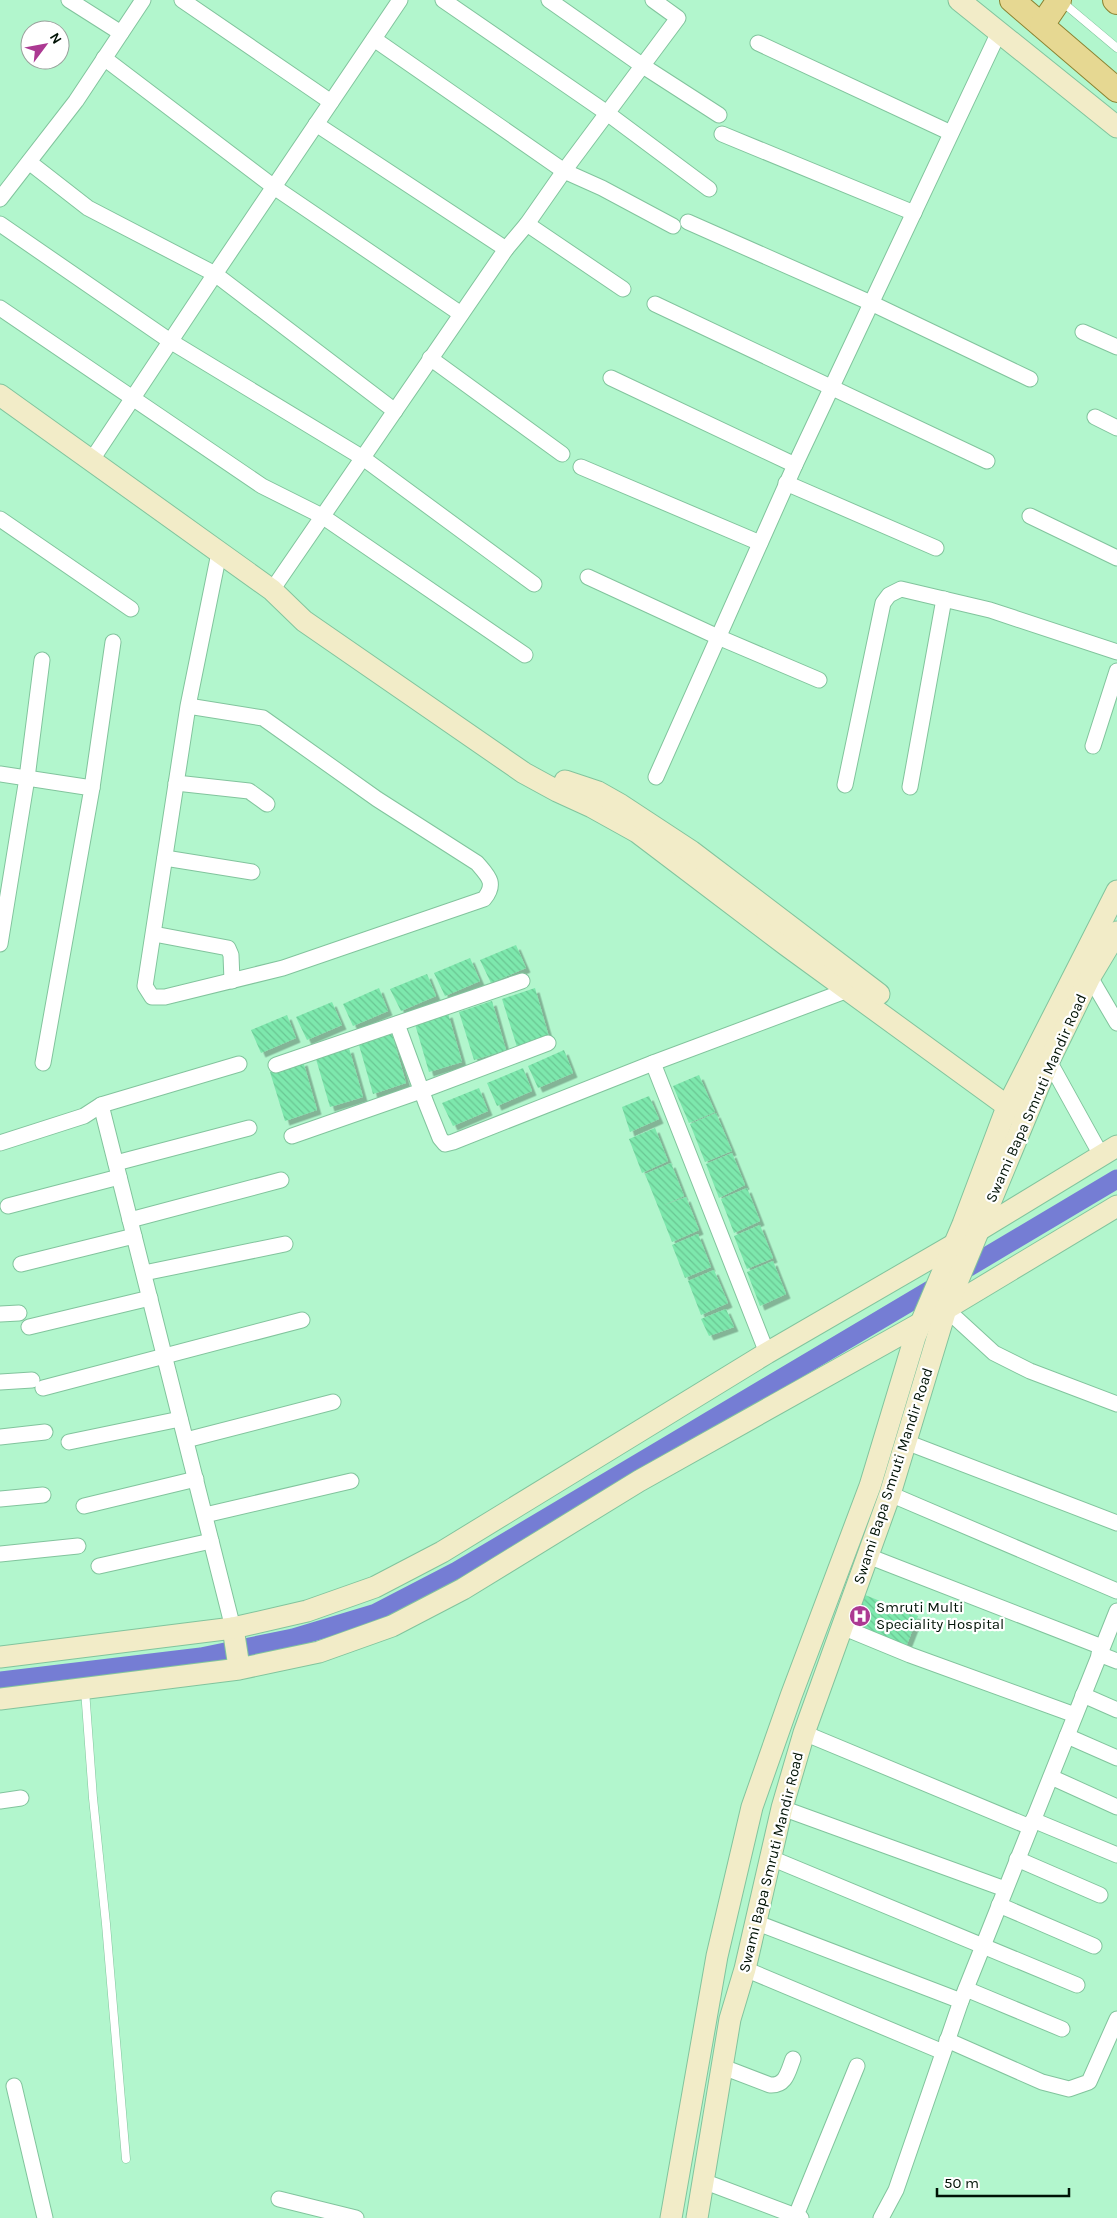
<svg xmlns="http://www.w3.org/2000/svg" width="1117" height="2218" viewBox="0 0 1117 2218" font-family="Karla,sans-serif">
  <defs>
    <pattern id="building-back-hatch" width="6" height="6" patternUnits="userSpaceOnUse" patternTransform="scale(1.25)"><rect width="6" height="6" fill="#7de8ad"/><path d="M-1 5l2 2M0 0l6 6M5-1l2 2" fill="none" stroke="#6ac693"/></pattern>
    <filter id="shadow"><feDropShadow dx="4.5" dy="4.5" stdDeviation="0" flood-color="#0004"/></filter>
  </defs>
  <rect width="100%" height="100%" fill="#b2f6cd"/>
  <g fill="none" stroke-linecap="round" stroke-linejoin="round">
    <path stroke="#757dd4" stroke-width="19" d="M0,1681l201,-24 92,-19 83,-25 81,-42 660,-392"/>
  </g>
  <g fill="url(#building-back-hatch)" filter="url(#shadow)">
    <path d="M516,945l10,23 -35,15 -11,-23z"/>
    <path d="M470,958l10,23 -35,15 -11,-23z"/>
    <path d="M427,974l9,22 -35,15 -11,-22z"/>
    <path d="M379,988l9,23 -35,15 -10,-22z"/>
    <path d="M535,988l14,49 -32,10 -15,-48z"/>
    <path d="M492,1001l14,49 -32,10 -15,-48z"/>
    <path d="M332,1002l10,23 -35,15 -11,-23z"/>
    <path d="M448,1013l14,49 -33,10 -14,-48z"/>
    <path d="M287,1015l9,23 -35,15 -10,-23z"/>
    <path d="M392,1034l14,49 -33,11 -14,-49z"/>
    <path d="M349,1048l14,49 -33,10 -14,-48z"/>
    <path d="M564,1050l9,23 -35,15 -10,-22z"/>
    <path d="M303,1061l14,49 -32,11 -15,-49z"/>
    <path d="M523,1068l9,23 -35,15 -10,-23z"/>
    <path d="M699,1075l16,37 -26,11 -16,-37z"/>
    <path d="M479,1088l9,23 -35,15 -11,-23z"/>
    <path d="M649,1096l10,23 -29,13 -8,-25z"/>
    <path d="M716,1113l16,38 -27,11 -15,-38z"/>
    <path d="M655,1128l13,33 -26,12 -13,-34z"/>
    <path d="M732,1153l13,32 -26,13 -13,-34z"/>
    <path d="M671,1163l13,33 -22,10 24,-9 13,33 -27,12 -27,-68z"/>
    <path d="M747,1188l13,33 -26,12 -13,-34z"/>
    <path d="M760,1225l13,33 -26,11 -13,-33z"/>
    <path d="M698,1234l13,33 -26,11 -13,-33z"/>
    <path d="M773,1261l13,33 -26,12 -13,-34z"/>
    <path d="M714,1270l14,33 -27,12 -13,-34z"/>
    <path d="M726,1309l8,18 -25,9 -8,-17z"/>
    <path d="M860,1593l58,23 -14,36 -58,-23z"/>
  </g>
  <g fill="none" stroke-linecap="round" stroke-linejoin="round">
    <g stroke="#82c49d" stroke-width="9">
      <g id="lane">
        <path d="M1061,1l56,47"/>
        <path d="M85,1690l8,108 13,126 20,235"/>
      </g>
    </g>
    <g stroke="#82c49d" stroke-width="17">
      <g id="street">
        <path d="M69,0l52,33"/>
        <path d="M182,0l149,102"/>
        <path d="M443,0l164,113 102,76"/>
        <path d="M549,0l94,66 76,49"/>
        <path d="M374,39l190,132 38,17 71,38"/>
        <path d="M758,43l193,90"/>
        <path d="M104,58l170,129 187,127"/>
        <path d="M316,124l190,125"/>
        <path d="M722,134l192,79"/>
        <path d="M29,162l59,46 127,66 180,137"/>
        <path d="M0,199l76,-98 67,-101"/>
        <path d="M688,222l183,81 159,76"/>
        <path d="M0,224l170,117 193,117 171,126"/>
        <path d="M527,224l96,65"/>
        <path d="M655,304l332,157"/>
        <path d="M0,308l262,178 60,30 203,139"/>
        <path d="M1083,332l34,15"/>
        <path d="M430,358l132,96"/>
        <path d="M611,378l184,87"/>
        <path d="M1095,417l22,11"/>
        <path d="M91,461l124,-187 185,-274"/>
        <path d="M581,467l179,76"/>
        <path d="M786,483l150,65"/>
        <path d="M1030,516l87,42"/>
        <path d="M0,519l131,90"/>
        <path d="M588,577l130,60 101,43"/>
        <path d="M272,590l234,-341 21,-25 37,-53 114,-153 -25,-18"/>
        <path d="M188,706l75,12 114,81 100,64c11,13 20,20 7,36l-201,69 -118,29h-13l-7,-11 43,-280 31,-153"/>
        <path d="M1093,746l24,-75"/>
        <path d="M0,774l92,14 -49,275"/>
        <path d="M656,777l139,-312 204,-433"/>
        <path d="M176,783l73,8 18,13"/>
        <path d="M845,785l38,-182 6,-8 12,-6 89,21 127,42"/>
        <path d="M910,787l34,-188"/>
        <path d="M92,788l21,-146"/>
        <path d="M165,858l87,14"/>
        <path d="M154,934l74,14 3,7 1,26"/>
        <path d="M0,944l27,-166 15,-118"/>
        <path d="M1090,977l27,46"/>
        <path d="M397,1024l29,79 14,35 5,6 8,-2 200,-79 203,-76"/>
        <path d="M1049,1061l52,94"/>
        <path d="M653,1063l114,290"/>
        <path d="M276,1065l246,-84"/>
        <path d="M101,1105l132,523"/>
        <path d="M292,1136l129,-45 127,-48"/>
        <path d="M0,1143l84,-27 17,-11 138,-41"/>
        <path d="M116,1163l133,-35"/>
        <path d="M8,1206l111,-29"/>
        <path d="M130,1220l151,-40"/>
        <path d="M21,1264l113,-28"/>
        <path d="M144,1273l141,-29"/>
        <path d="M946,1309l48,44 36,18 87,33"/>
        <path d="M0,1314l19,-1"/>
        <path d="M29,1327l121,-29"/>
        <path d="M0,1382l32,-2"/>
        <path d="M43,1388l259,-68"/>
        <path d="M0,1437l45,-5"/>
        <path d="M186,1440l147,-38"/>
        <path d="M69,1442l111,-23"/>
        <path d="M906,1442l211,81"/>
        <path d="M890,1494l227,97"/>
        <path d="M0,1499l43,-4"/>
        <path d="M84,1506l112,-27"/>
        <path d="M205,1515l146,-34"/>
        <path d="M0,1554l78,-8"/>
        <path d="M868,1556l234,91"/>
        <path d="M99,1566l112,-25"/>
        <path d="M842,1627l68,28 165,60"/>
        <path d="M1099,1654l18,7"/>
        <path d="M1083,1695l34,15"/>
        <path d="M804,1733l226,94"/>
        <path d="M1067,1736l50,22"/>
        <path d="M1051,1777l66,30"/>
        <path d="M0,1801l21,-3"/>
        <path d="M782,1808l223,81"/>
        <path d="M1033,1820l84,35"/>
        <path d="M771,1858l306,127"/>
        <path d="M1017,1859l83,36"/>
        <path d="M999,1905l95,41"/>
        <path d="M755,1922l206,79"/>
        <path d="M745,1969l198,83"/>
        <path d="M966,1989l96,40"/>
        <path d="M947,2040l95,42 27,7 20,-7 28,-63"/>
        <path d="M723,2067l47,18c16,1 18,-13 23,-26"/>
        <path d="M14,2086l31,132"/>
        <path d="M703,2181l98,37"/>
        <path d="M279,2199l77,19"/>
        <path d="M795,2218l62,-152"/>
        <path d="M881,2218l15,-28 65,-189 156,-390"/>
      </g>
    </g>
    <g stroke="#82c49d" stroke-width="23">
      <g id="secondary">
        <path d="M959,0l158,127"/>
        <path d="M0,395l272,195 32,31 220,152 33,18 35,16 45,25 149,113 232,169"/>
        <path d="M565,781l33,11 23,13 70,46 188,143"/>
        <path d="M233,1628l6,39"/>
        <path d="M0,1657l233,-29 74,-17 68,-24 67,-35 325,-199 212,-123 138,-84"/>
        <path d="M0,1699l239,-30 80,-17 73,-26 71,-37 176,-108 307,-172 171,-103"/>
        <path d="M671,2218l46,-262 35,-149 39,-111 79,-210 45,-149 48,-113 44,-117 110,-216"/>
        <path d="M697,2218l33,-199 15,-50 37,-161 22,-75 86,-239 56,-185 103,-248 41,-84 27,-45"/>
      </g>
    </g>
    <g stroke="#8a8231" stroke-width="26">
      <g id="primary">
        <path d="M1012,0l105,90"/>
        <path d="M1115,0l2,2"/>
        <path d="M1042,25l17,-25"/>
      </g>
    </g>
    <use href="#lane" stroke="#fff" stroke-width="8"/>
    <use href="#street" stroke="#fff" stroke-width="15"/>
    <use href="#secondary" stroke="#f2ecc8" stroke-width="21"/>
    <use href="#primary" stroke="#e6d892" stroke-width="24"/>
  </g>
  <defs>
    <g id="hospital-disc" transform="scale(1.125)"><circle r="9.5" fill="#ac3992" stroke="#fff"/><path d="M-5-5h3v3.5h4V-5h3V5h-3V1.5h-4V5h-3Z" fill="#fff"/></g>
  </defs>
  <g fill-rule="evenodd">
    <use href="#hospital-disc" x="860" y="1616"/>
  </g>
  <g text-anchor="middle" dominant-baseline="central" stroke-width="4.5" stroke-linejoin="round" paint-order="stroke">
    <g font-size="15" fill="#001205" stroke="#fff">
      <text transform="translate(1036 1098) rotate(-66)">Swami Bapa Smruti Mandir Road</text>
      <text transform="translate(893 1476) rotate(-72)">Swami Bapa Smruti Mandir Road</text>
      <text transform="translate(771 1862) rotate(-76)">Swami Bapa Smruti Mandir Road</text>
    </g>
    <g font-size="15" fill="#001205" stroke="#fff" text-anchor="start">
      <text x="876" y="1607">Smruti Multi<tspan x="876" dy="17">Speciality Hospital</tspan></text>
    </g>
  </g>
  <g transform="translate(45 45) rotate(58)"><circle r="24" fill="#ffffff" stroke="#99a09b"/>
  <path d="M0-4L9 19L0 12L-9 19Z" fill="#ac3992"/>
  <text y="-8" font-size="14" font-weight="bold" text-anchor="middle" fill="#001205">N</text>
  </g>
  <path d="M937 2188v8h132v-8" fill="none" stroke="#001205" stroke-width="2.5"/>
  <text x="944" y="2188" font-size="15" fill="#001205" stroke="#ffffff" stroke-width="4" paint-order="stroke">50 m</text>
</svg>
